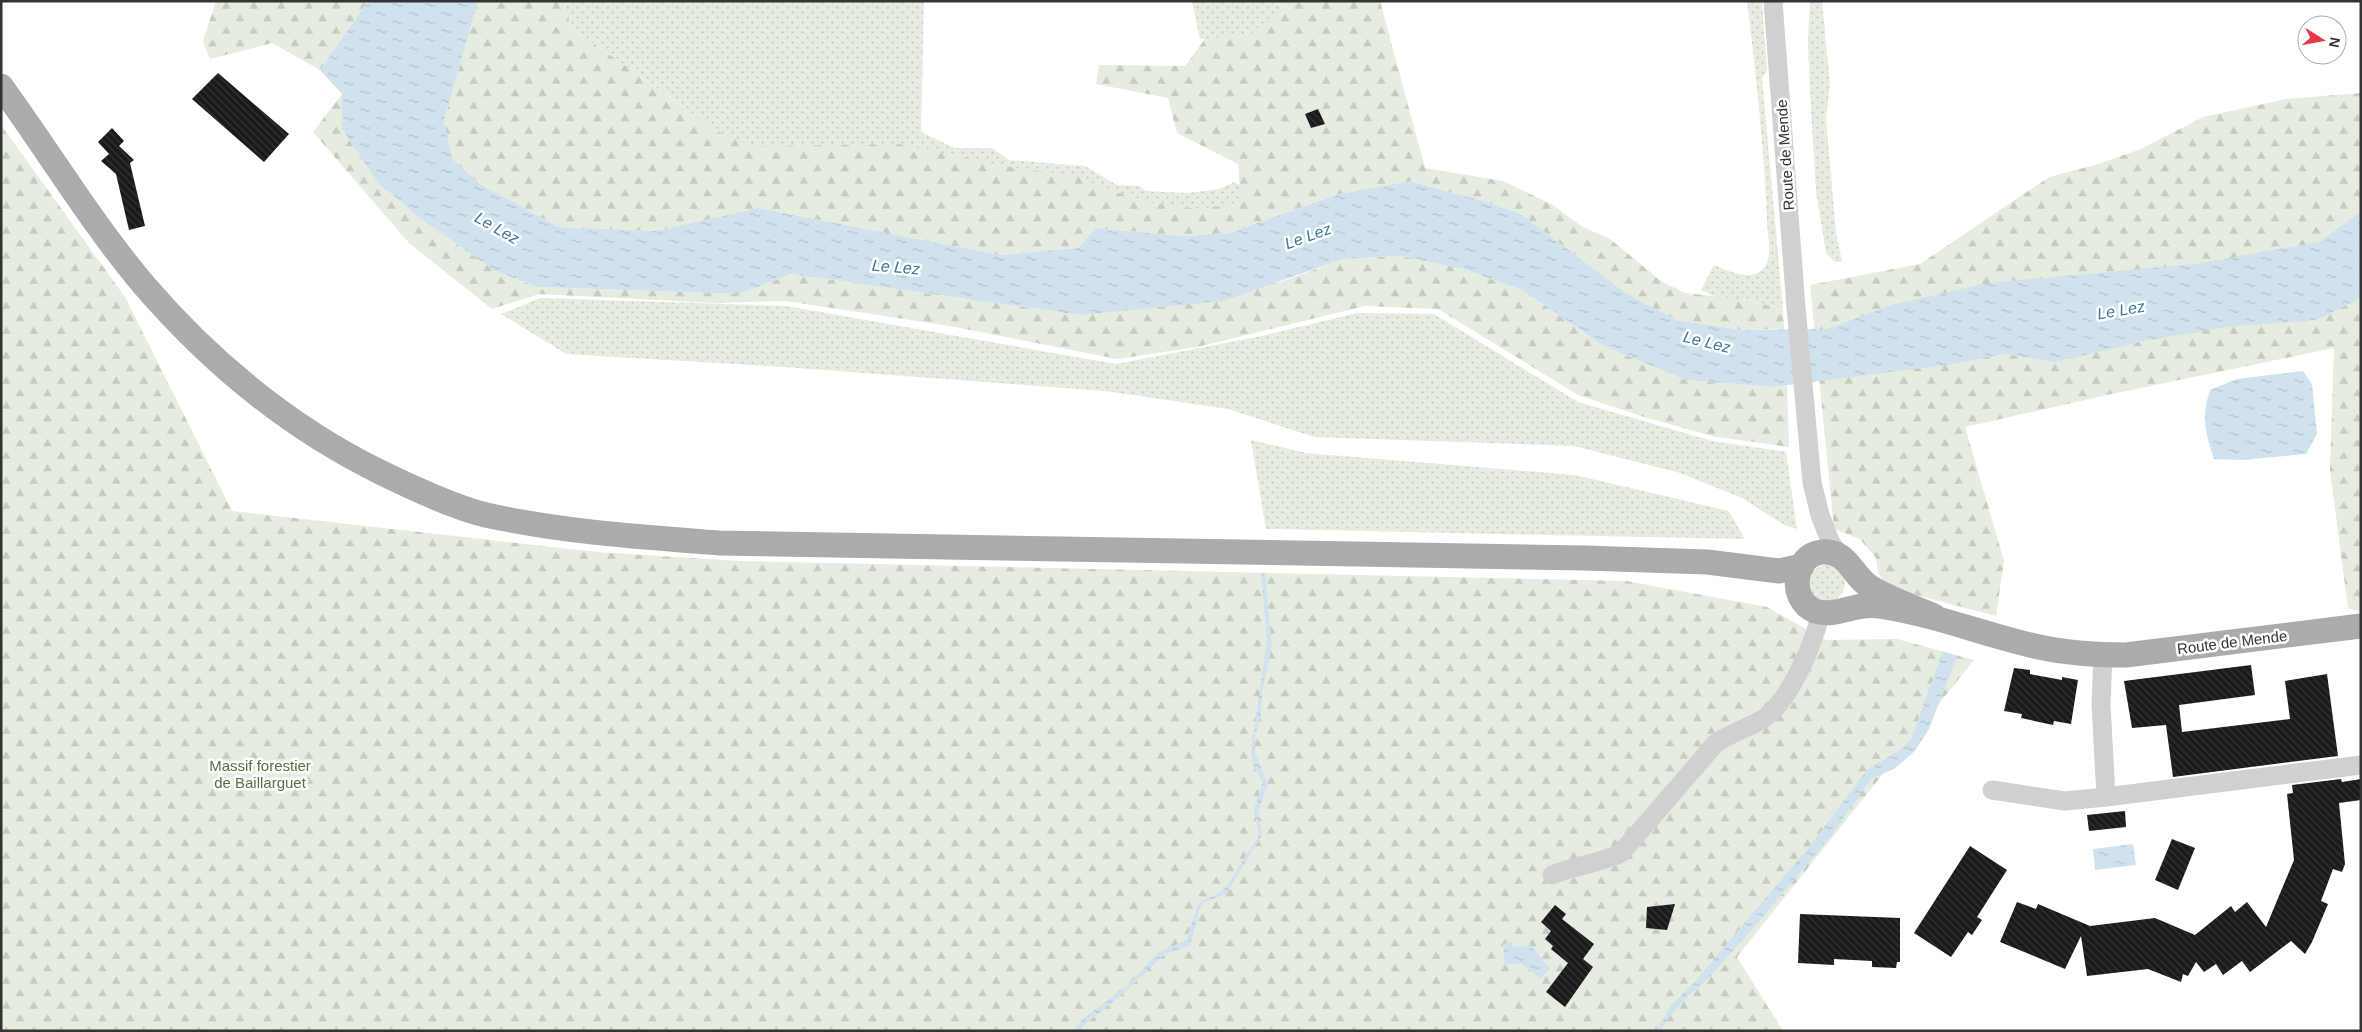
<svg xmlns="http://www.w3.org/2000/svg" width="2362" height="1032" viewBox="0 0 2362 1032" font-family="Helvetica,sans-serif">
  <defs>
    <pattern id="grass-dots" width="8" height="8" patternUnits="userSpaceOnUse" patternTransform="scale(1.25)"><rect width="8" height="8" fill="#e6ecdf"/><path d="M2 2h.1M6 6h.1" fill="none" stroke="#c6cbc0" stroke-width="1.8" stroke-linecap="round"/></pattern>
    <pattern id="forest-firs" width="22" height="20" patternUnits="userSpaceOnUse" patternTransform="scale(1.25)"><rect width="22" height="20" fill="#e6ecdf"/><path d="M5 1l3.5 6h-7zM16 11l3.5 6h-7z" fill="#c6cbc0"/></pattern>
    <pattern id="water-ripples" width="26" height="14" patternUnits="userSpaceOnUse" patternTransform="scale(1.25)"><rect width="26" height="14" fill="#cfe2ee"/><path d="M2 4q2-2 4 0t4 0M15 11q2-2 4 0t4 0" fill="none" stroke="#b2c2cd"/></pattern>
    <pattern id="building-back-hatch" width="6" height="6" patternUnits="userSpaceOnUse" patternTransform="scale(1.25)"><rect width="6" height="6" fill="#1a1a1a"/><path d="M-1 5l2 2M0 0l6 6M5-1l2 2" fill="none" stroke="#333"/></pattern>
  </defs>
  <rect width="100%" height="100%" fill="#fff"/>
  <g fill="url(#grass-dots)">
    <path d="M566,1h358l-3,131 34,16h37l17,12 76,6 32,19 22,1 7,5 42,2 31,-4 15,-7 13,7 2,19 -25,15 -413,-11 -124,-103 -114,-80 -8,-18z"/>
    <path d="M1192,1h86l3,7 -26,29 -55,2z"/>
    <path d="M1747,1h15l5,70 -5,7 21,231 -35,-9 -30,-2 -17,-8 13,-25c16,7 44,20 53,-3 5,-11 0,-30 0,-42 -3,-73 -11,-146 -20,-219z"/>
    <path d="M1810,1h12l8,83 -4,35 10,113 6,30h-7l-9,-9 -10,-62 -6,-98 -2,-53z"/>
    <path d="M540,298l246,8 330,58 146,-28 95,-23 77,1 144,88 134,39 74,11 11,77 -13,-4 -42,-27 -62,-25 -106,-27 -260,-9 -86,-28 -123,-18 -322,-24 -217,-13 -65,-40z"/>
    <path d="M1251,440l55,13 269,22 154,36 16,28 -479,-10z"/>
    <circle cx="1827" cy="583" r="18"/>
  </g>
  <g fill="url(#forest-firs)">
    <path d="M216,1h152l-48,69 -48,-27 -62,16 -7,-18z"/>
    <path d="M478,1h88l-1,10 8,18 152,107 34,10 140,-2 105,22 70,10 42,16 38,11 41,6 46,-5 -3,-40 -61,-31 -9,-35 -72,-14 3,-19 86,1 20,-27 46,-5 30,-26 -3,-7h102l45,167 78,13 50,24 28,21 29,13 51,42 24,12 63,7 35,9 1,20 -41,1 -67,-10 -50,-27 -105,-79 -30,-11 -82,-22 -70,13 -110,39 -48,3 -85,-8 -18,20 -78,7 -242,-47 -102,23 -97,-4 -79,-43 -28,-21 -8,-42z"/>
    <path d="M2361,93v519l-13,-4 -18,-137 4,-123 -227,47 -142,32 39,134 -8,55 -110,-29 -8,-15 -2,-14 -16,-19 -26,-10 -24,-244 110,-21 129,-87 46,-12 46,-16 62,-32 83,-18z"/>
    <path d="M342,94v35l36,54 43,36 74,52 43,16 201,7 52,-20 289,41 201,-33 62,-23 58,-3 59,12 62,22 82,56 82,34 87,7 14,-2 2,62 -77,-11 -68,-19 -66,-22 -140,-86 -73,-3 -168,41 -80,12 -167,-33 -164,-25 -71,2 -176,-9 -47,15 -83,-66 -96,-111z"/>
    <path d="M1,125l124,172 107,214 364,41 143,9 887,20 141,26 58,33 72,-1 77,21 -237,297 46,74h-1782z"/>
  </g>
  <g fill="url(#water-ripples)">
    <path d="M368,1h110l-34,120 8,38 28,25 79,43 97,4 102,-23 242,47 78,-7 18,-20 85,8 48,-3 110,-39 70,-13 82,22 30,11 105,79 50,27 67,10 85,-1 63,-24 97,-22 207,-19 124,-22 42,-30v86l-45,22 -82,6 -90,15 -88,21 -52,-8 -57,11 -174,22 -87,-7 -82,-34 -82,-56 -59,-21 -62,-13 -58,3 -120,42 -143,14 -289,-41 -52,20 -201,-7 -43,-16 -74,-52 -43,-36 -36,-54v-35l-22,-24z"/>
    <path d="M2303,371l9,13 5,50 -11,20 -65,6 -27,-1c-9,-26 -13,-42 -4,-69l27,-11z"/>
    <path d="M1265,573l7,73 -10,47 -1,22 -6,21v17l13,31 -10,28 4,23 -36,59 -22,8 -4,6 -10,38 -25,8 -40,38 -48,39h-5l12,-13 43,-32 31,-33 28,-13 10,-30 5,-9 15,-6 11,-9 32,-51 -5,-26 9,-27 -10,-16 -2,-14 16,-113 -6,-65z"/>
    <path d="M1943,651l14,5 -28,73 -14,22 -21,18 -22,9 -41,58 -69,82 -55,62 -18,15 -19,21 -10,15h-4l16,-27 19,-18 118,-139 58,-77 33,-20 11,-11z"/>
    <path d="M2133,844l3,21 -41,5 -2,-21z"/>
    <path d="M1512,942l1,6 17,-3 20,23 -9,11 -20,-16 -16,2 -2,-21z"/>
  </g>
  <g fill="url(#building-back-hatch)">
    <path d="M218,73l71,61 -25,28 -72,-63z"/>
    <path d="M1318,109l7,15 -14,4 -6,-14z"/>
    <path d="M112,128l12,13 -5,5 15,14 -4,3 15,63 -16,4 -13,-56 -15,-13 8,-7 -11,-12z"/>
    <path d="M2251,665l4,30 -76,10 3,27 108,-13 -5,-38 42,-7 11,82 -165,21 -7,-52 -34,3 -8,-47z"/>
    <path d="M2014,668l16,2v4l32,6v-3l16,3 -7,44 -17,-3 -1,4 -32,-7 1,-4 -18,-3z"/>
    <path d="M2341,779l1,3 19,-3v21l-22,3 6,61 -3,8 -9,-3 -12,32 7,3 -16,38 -7,12 -14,-13 -41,31 -8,-11 -19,14 -7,-11 -12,8 -8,-10 -8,14 -5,-2 -2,8 -33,-13 -61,7 -6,-40 -16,33 -65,-27 17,-40 19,7 2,-5 52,22 65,-8 40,17 36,-29 4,6 12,-10 19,25 28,-67 -7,-66 6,-1 -1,-8z"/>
    <path d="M2125,811l1,16 -37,4 -2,-16z"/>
    <path d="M2172,839l23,9 -17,42 -23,-10z"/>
    <path d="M1970,846l37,24 -30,47 5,3 -10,15 -4,-3 -17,25 -37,-24z"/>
    <path d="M1675,904l-8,26 -21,-2 1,-21z"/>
    <path d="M1555,905l11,9 -4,5 32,25 -11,15 10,8 -28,40 -19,-15 22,-29 -17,-14 2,-3 -8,-7 6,-8 -10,-9z"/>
    <path d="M1800,914l100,4v44h-3l-1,6 -24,-1v-6l-38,-2v6l-36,-2z"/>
  </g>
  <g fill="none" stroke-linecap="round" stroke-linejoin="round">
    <g stroke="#d0d0d0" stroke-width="19">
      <path d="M1773,1l23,307 16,174 8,33 11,28 10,14"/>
      <path d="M2103,655l-2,49 5,93"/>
      <path d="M1992,790l73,11 41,-4 255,-32"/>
      <path d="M1552,875c23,-10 47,-11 69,-22l94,-109c15,-11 33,-16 48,-25 28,-19 50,-75 58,-106"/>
    </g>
    <g stroke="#ababab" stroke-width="25">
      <path d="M1,86c48,66 90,136 142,198 67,78 147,144 239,189 31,15 71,34 104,42 77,17 155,22 233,28l866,15 122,4 72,9 23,-5"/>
      <path d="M1934,616c-16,-7 -57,-22 -68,-32 -15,-12 -20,-34 -44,-32 -29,3 -34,48 -7,59 20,7 42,-9 63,-5 56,8 107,29 161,41 28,6 59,8 87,8l235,-29"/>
    </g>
  </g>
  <g text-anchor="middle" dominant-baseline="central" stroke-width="5" stroke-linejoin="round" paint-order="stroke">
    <g font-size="15" fill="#333" stroke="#fff">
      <text transform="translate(1785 155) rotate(-94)">Route de Mende</text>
      <text transform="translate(2232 642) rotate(-7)">Route de Mende</text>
    </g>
    <g font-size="15" fill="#56703f" stroke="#fff">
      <text x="260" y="765">Massif forestier<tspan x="260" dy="17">de Baillarguet</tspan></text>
    </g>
    <g font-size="16" font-style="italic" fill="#3f7597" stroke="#fff">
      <text transform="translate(497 228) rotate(30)">Le Lez</text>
      <text transform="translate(1308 236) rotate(-20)">Le Lez</text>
      <text transform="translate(896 267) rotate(5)">Le Lez</text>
      <text transform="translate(2121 310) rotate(-10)">Le Lez</text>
      <text transform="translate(1707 342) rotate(14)">Le Lez</text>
    </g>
  </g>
  <rect width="2362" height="1032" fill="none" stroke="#333333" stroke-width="5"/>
  <g transform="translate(2322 40) rotate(101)"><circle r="24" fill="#ffffff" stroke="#adadad"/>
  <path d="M0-4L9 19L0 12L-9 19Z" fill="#e63946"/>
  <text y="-8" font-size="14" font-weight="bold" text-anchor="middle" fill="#333333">N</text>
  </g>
</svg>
